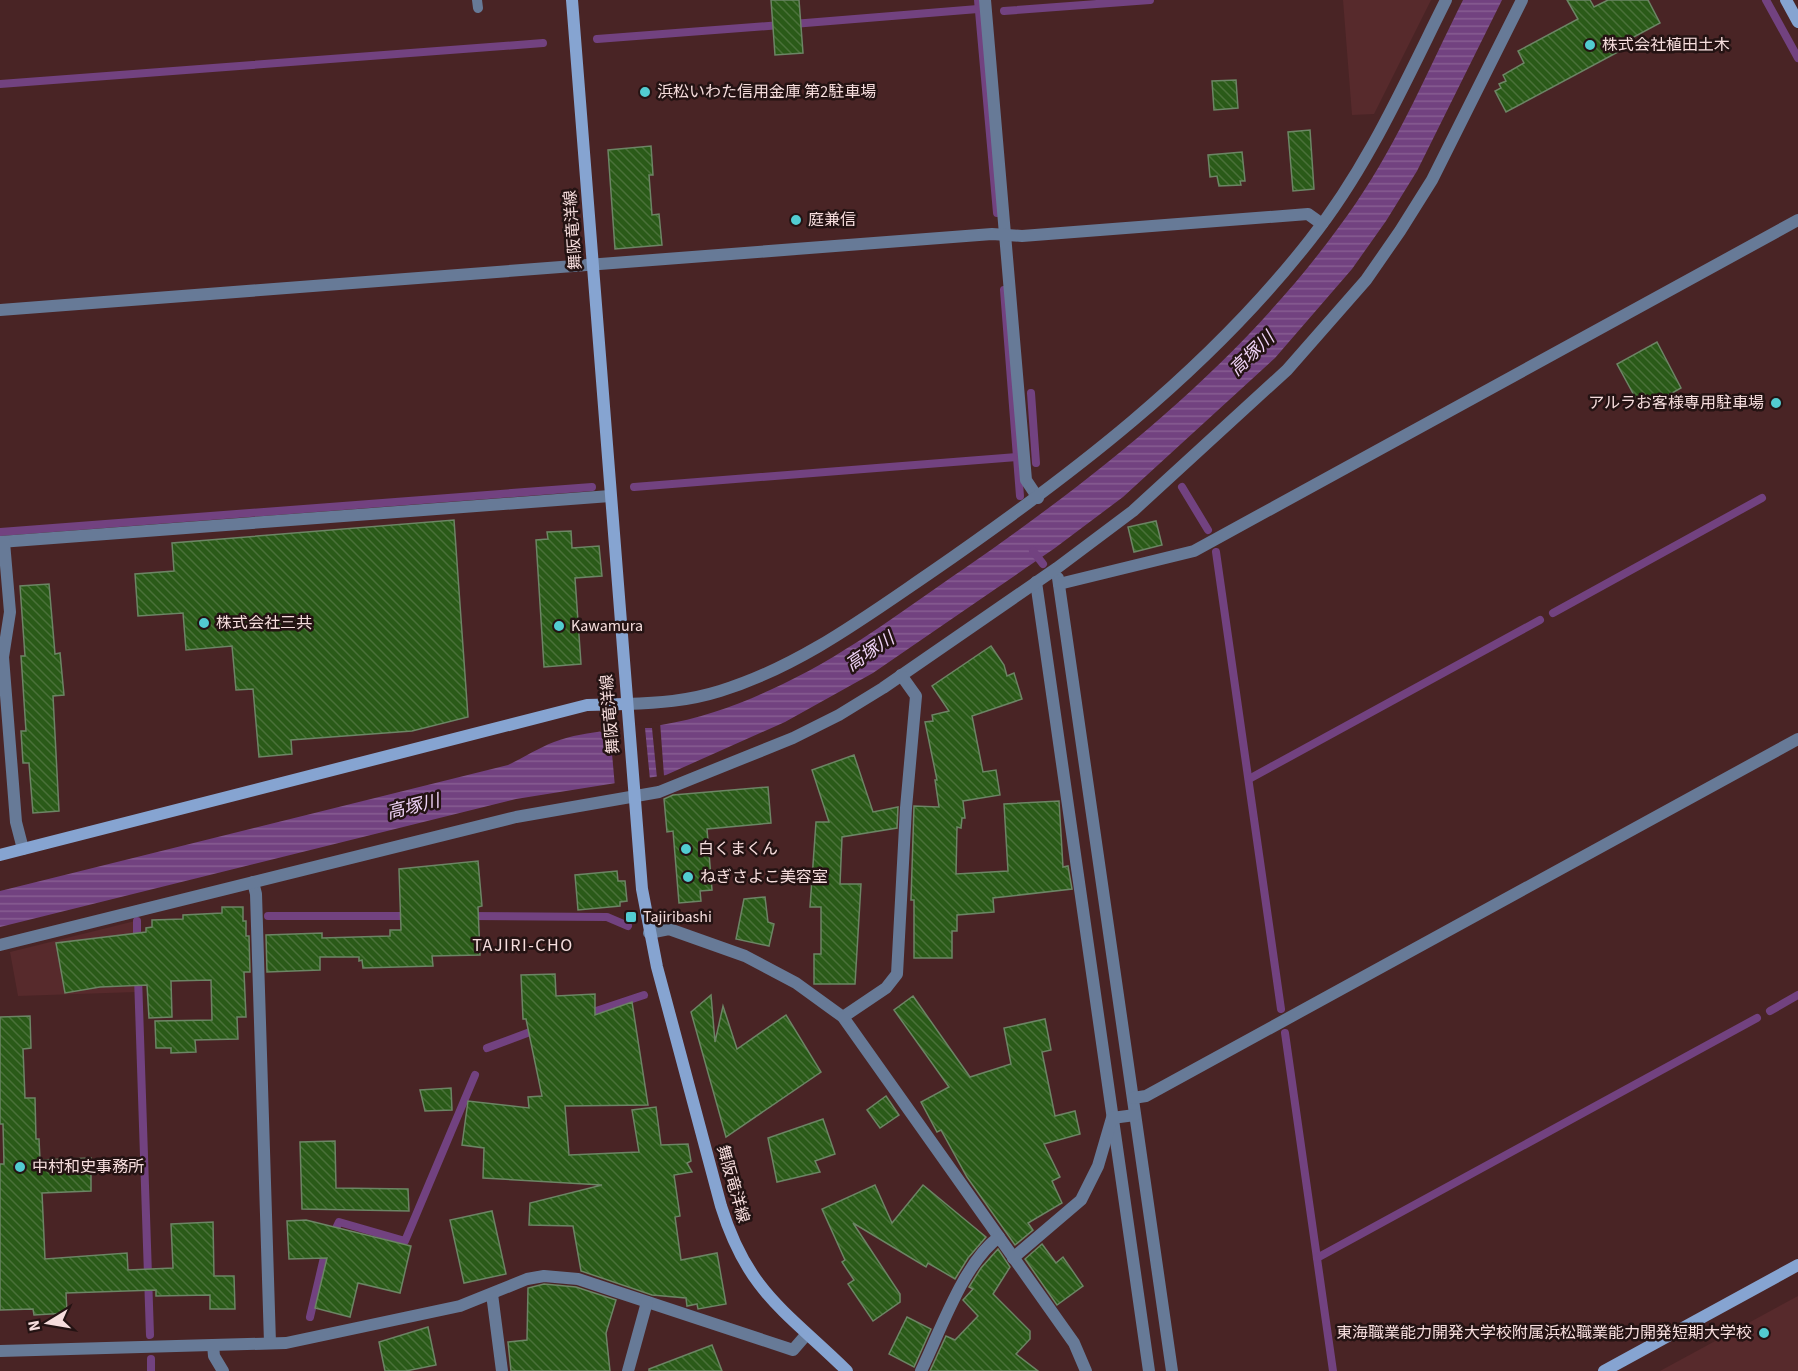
<svg xmlns="http://www.w3.org/2000/svg" width="1798" height="1371" viewBox="0 0 1798 1371" font-family="'Source Sans 3','Noto Sans JP',sans-serif">
  <defs>
    <pattern id="water-rules" width="6" height="5" patternUnits="userSpaceOnUse" patternTransform="scale(1.5)"><rect width="6" height="5" fill="#724280"/><path d="M0 2.5h6" fill="none" stroke="#875d92"/></pattern>
    <pattern id="building-back-hatch" width="6" height="6" patternUnits="userSpaceOnUse" patternTransform="scale(1.5)"><rect width="6" height="6" fill="#2a5a18"/><path d="M-1 5l2 2M0 0l6 6M5-1l2 2" fill="none" stroke="#4a7139"/></pattern>
  </defs>
  <rect width="100%" height="100%" fill="#492425"/>
  <g fill="#572a2c">
    <path d="M1343,0h88l-57,114 -22,1z"/>
    <path d="M135,921l2,71 -119,4 -8,-44z"/>
    <path d="M1798,1296v75h-138z"/>
  </g>
  <path fill="url(#water-rules)" d="M1463,0h39l-85,171 -31,50 -34,48 -77,89 -152,139 -68,51 -182,125 -88,49 -119,53 -150,24 -516,128v-36l508,-126c15,-7 30,-17 46,-23 35,-13 71,-11 107,-17 37,-6 75,-19 109,-35 70,-31 132,-79 195,-122 147,-102 289,-216 391,-365 43,-63 73,-135 107,-203z"/>
  <path fill="#492425" d="M660,722l4,54 -7,2 -5,-50h-7l5,52 -35,7 -4,-45 -13,-13z"/>
  <g fill="none" stroke-linecap="round" stroke-linejoin="round">
    <g stroke="#724280" stroke-width="8">
      <path d="M978,0l19,213"/>
      <path d="M1766,0l32,58"/>
      <path d="M1004,11l146,-11"/>
      <path d="M793,24l185,-15"/>
      <path d="M597,39l184,-14"/>
      <path d="M0,84l543,-41"/>
      <path d="M1004,290l16,206"/>
      <path d="M1031,393l5,70"/>
      <path d="M634,487l383,-30"/>
      <path d="M1182,487l26,43"/>
      <path d="M0,532l592,-45"/>
      <path d="M1033,551l10,13"/>
      <path d="M1216,552l65,457"/>
      <path d="M1553,613l209,-115"/>
      <path d="M1249,779l291,-159"/>
      <path d="M268,916h141"/>
      <path d="M469,916l138,1 21,9"/>
      <path d="M137,921v20"/>
      <path d="M138,977l12,358"/>
      <path d="M1770,1011l28,-16"/>
      <path d="M587,1014l57,-19"/>
      <path d="M1285,1033l48,338"/>
      <path d="M487,1048l51,-19"/>
      <path d="M333,1235l6,-13 66,19 70,-166"/>
      <path d="M1317,1258l440,-240"/>
      <path d="M310,1317l16,-68"/>
      <path d="M151,1359v12"/>
    </g>
  </g>
  <g fill="url(#building-back-hatch)" stroke="#6c8565" stroke-width="1.5">
    <path d="M771,0h28l4,53 -28,2z"/>
    <path d="M1567,0h23l4,7 14,-7h40l12,23 -45,24 3,5 -112,60 -11,-21 6,-3 -2,-4 7,-3 -3,-6 21,-12 -6,-12 60,-32z"/>
    <path d="M1236,80l2,28 -24,2 -2,-29z"/>
    <path d="M1310,130l4,59 -21,2 -5,-59z"/>
    <path d="M651,146l2,29h-4l3,40 7,-1 3,31 -47,4 -7,-99z"/>
    <path d="M1242,152l3,29h-5l1,4 -22,1 -2,-10 -7,1 -2,-22z"/>
    <path d="M1657,342l24,46 -35,20 -1,-3 -4,3 -24,-44z"/>
    <path d="M454,520l14,197 -56,14 -121,9 1,14 -33,3 -6,-68 -17,1 -4,-44 -46,4 -3,-37 -45,3 -3,-42 39,-3 -2,-28z"/>
    <path d="M1156,521l6,24 -28,7 -6,-25z"/>
    <path d="M571,531l1,17 27,-2 3,30 -27,2 6,86 -37,3 -8,-127 12,-1 -1,-7z"/>
    <path d="M49,584l6,70 5,-1 4,42 -11,1 6,115 -26,2 -4,-50h-6l-2,-32h5l-5,-75h4l-5,-70z"/>
    <path d="M991,646l13,19 3,11 7,-3 8,26 -50,17 11,56 13,-2 4,25 -37,6 2,17h-3l-1,10 -4,-1 -1,47 52,-3 -4,-67 55,-3 4,66 5,-1 4,23 -79,9 1,14 -37,3v16h-5v27h-38v-58h-3l3,-94 25,1 -4,-27h2l-12,-58 8,-1 -1,-6 17,-4 -17,-25z"/>
    <path d="M854,755l19,57 25,-5 -1,21 -55,9 -2,47h21l-6,100h-41v-30h7v-47h-11l6,-85h13l-17,-52z"/>
    <path d="M768,787l3,36 -64,6 5,61 -12,1 1,10 -22,2 -6,-72 -6,1 -3,-33 9,-4z"/>
    <path d="M478,861l4,45 -4,1 2,48 -48,1 1,10 -70,2 -1,-8 -3,1v-4h-39v13l-53,2 -1,-37 56,-2v5l68,-2v-6h11l-2,-61z"/>
    <path d="M617,871l1,10h7l2,20 -7,1v4l-42,4 -3,-35z"/>
    <path d="M765,897l3,25 6,2 -5,22 -33,-7 8,-40z"/>
    <path d="M222,907h21v14h3v15h3l1,36h-6l2,45h-9l1,22 -43,1 1,12 -25,1v-5h-15l-1,-27 57,-1 -1,-40 -40,1 1,36 -23,1 -2,-33 -47,2 -35,6 -9,-50 90,-11v-4l6,-1v-7l31,-1v-4l39,-2z"/>
    <path d="M555,974l1,22 39,-2v21l37,-13 16,103 -83,1 4,49 70,-3 -7,-42 24,-3 5,38 27,-1 3,17 -4,2 5,9 -18,3 6,41 -5,1 6,43 36,-7 9,51 -28,5 -1,-5 -10,2 -1,-8 -34,-3 -71,-24 -8,-45 -44,-1 1,-22 72,-18 -119,-7 1,-30 -22,-3 6,-44 61,7 -1,-11 14,-1 -16,-77h-3l-2,-44z"/>
    <path d="M711,995l4,47 8,-36 14,43 49,-34 35,57 -95,65 -35,-125z"/>
    <path d="M913,996l57,81 41,-13 -7,-36 41,-9 6,31 -9,2 13,64 20,-5 5,23 -36,10 16,33 -8,4 10,22 -34,20 5,7 -18,15 -48,-68 -26,-47 -4,2 -16,-30 28,-15 -55,-77z"/>
    <path d="M30,1016l1,32 -8,1 2,49h10l1,41h3l1,21 51,-2v33l-49,2 3,66 82,-6 1,17 45,-2 -2,-44 42,-2 1,54h20l1,33h-25v-14l-54,1v-6l-90,3 1,20 -33,2 -1,-6 -33,1v-146h4l-1,-40h-3v-107z"/>
    <path d="M451,1088l1,22 -27,1 -5,-21z"/>
    <path d="M886,1096l13,19 -19,13 -13,-18z"/>
    <path d="M823,1119l12,35 -20,7 5,11 -43,10 -9,-44z"/>
    <path d="M335,1141l1,47 72,1 1,22 -107,-2 -2,-67z"/>
    <path d="M875,1185l17,38 31,-38 63,52 -18,21 -13,21 -27,-16 -2,4 -73,-44 47,71v8l-27,19 -25,-37 6,-4 -12,-18 3,-2 -23,-51z"/>
    <path d="M492,1211l14,63 -42,9 -14,-63z"/>
    <path d="M306,1220l105,26 -11,47 -42,-10 -8,34 -35,-9 12,-50 -38,1 -2,-38z"/>
    <path d="M1042,1244l14,19 7,-6 20,29 -26,19 -32,-46z"/>
    <path d="M998,1249l12,18 -17,27 37,37v8l-14,15 22,17h-108l16,-35 9,4 23,-24 -15,-16 10,-11 -4,-2 12,-19z"/>
    <path d="M544,1284l32,3 40,13 -10,33 4,38h-99l-3,-29 19,-2 1,-52z"/>
    <path d="M907,1317l24,12 -17,38 -25,-13z"/>
    <path d="M428,1327l8,38 -30,6h-21l-6,-29z"/>
    <path d="M712,1345l10,26h-73v-2z"/>
  </g>
  <g fill="none" stroke-linecap="round" stroke-linejoin="round">
    <path stroke="#677a97" stroke-width="10" d="M477,0l1,8"/>
    <g stroke="#677a97" stroke-width="12">
      <path d="M985,0l41,480 12,18"/>
      <path d="M0,310l992,-76 30,2 286,-22 14,10"/>
      <path d="M0,542l610,-46"/>
      <path d="M4,542l6,70 -7,45 13,165 7,27"/>
      <path d="M1058,578l114,793"/>
      <path d="M1036,582l113,789"/>
      <path d="M1059,584l135,-33 604,-331"/>
      <path d="M626,704c32,-1 62,-3 94,-13 78,-24 144,-73 210,-118 139,-96 275,-199 380,-333 58,-73 95,-158 136,-240"/>
      <path d="M253,882l3,12 14,449"/>
      <path d="M649,933l20,-4 76,27 51,27 47,34 231,326 12,28"/>
      <path d="M0,945l516,-128 143,-25 134,-54 46,-23 44,-27 174,-120 76,-57 154,-141 79,-90 34,-49 32,-51 90,-180"/>
      <path d="M843,1017l43,-29 11,-14 9,-166 10,-112 -15,-21"/>
      <path d="M1133,1098l13,-2 652,-357"/>
      <path d="M1013,1258l68,-58 17,-34 14,-48 23,-3"/>
      <path d="M492,1294l10,77"/>
      <path d="M213,1345l1,11 9,15"/>
      <path d="M0,1351l286,-8 174,-37 67,-27 17,-3 34,3 215,71 13,-15"/>
      <path d="M628,1371l19,-69"/>
      <path d="M921,1371c19,-39 43,-109 78,-134"/>
    </g>
    <g stroke="#86a4d1" stroke-width="12">
      <path d="M572,0l70,889 15,78 64,239c27,87 66,106 126,165"/>
      <path d="M1786,0l12,22"/>
      <path d="M0,855l587,-150 39,-1"/>
      <path d="M1604,1371l194,-106"/>
    </g>
  </g>
  <g fill="#52ccd1" stroke="#241313" stroke-width="2">
    <circle cx="1590" cy="45" r="6"/>
    <circle cx="645" cy="92" r="6"/>
    <circle cx="796" cy="220" r="6"/>
    <circle cx="1776" cy="403" r="6"/>
    <circle cx="204" cy="623" r="6"/>
    <circle cx="559" cy="626" r="6"/>
    <circle cx="686" cy="849" r="6"/>
    <circle cx="688" cy="877" r="6"/>
    <rect x="625" y="911" width="12" height="12" rx="3"/>
    <circle cx="20" cy="1167" r="6"/>
    <circle cx="1764" cy="1333" r="6"/>
  </g>
  <g text-anchor="middle" dominant-baseline="central" stroke-width="5" stroke-linejoin="round" paint-order="stroke">
    <g font-size="16" fill="#f6dddd" stroke="#241313" text-anchor="start">
      <text x="1602" y="45">株式会社植田土木</text>
      <text x="657" y="92">浜松いわた信用金庫 第2駐車場</text>
      <text x="808" y="220">庭兼信</text>
      <text x="1764" y="403" text-anchor="end">アルラお客様専用駐車場</text>
      <text x="216" y="623">株式会社三共</text>
      <text x="571" y="626">Kawamura</text>
      <text x="698" y="849">白くまくん</text>
      <text x="700" y="877">ねぎさよこ美容室</text>
      <text x="643" y="917">Tajiribashi</text>
      <text x="32" y="1167">中村和史事務所</text>
      <text x="1752" y="1333" text-anchor="end">東海職業能力開発大学校附属浜松職業能力開発短期大学校</text>
    </g>
    <g font-size="16" fill="#f6dddd" stroke="#241313">
      <text transform="translate(573 230) rotate(-94)">舞阪竜洋線</text>
      <text transform="translate(610 714) rotate(-95)">舞阪竜洋線</text>
      <text transform="translate(733 1184) rotate(74)">舞阪竜洋線</text>
    </g>
    <g font-size="18" font-style="italic" fill="#efd3f7" stroke="#241313">
      <text transform="translate(1252 354) rotate(-44)">高塚川</text>
      <text transform="translate(870 652) rotate(-34)">高塚川</text>
      <text transform="translate(413 807) rotate(-14)">高塚川</text>
    </g>
    <g font-size="18" letter-spacing="1.5" fill="#f6dddd" stroke="#241313">
      <text x="523" y="945">TAJIRI-CHO</text>
    </g>
  </g>
  <g transform="translate(48 1323) rotate(259)" stroke="#241313" stroke-width="4.5" paint-order="stroke">
  <path d="M0-4.5L10 22L0 15L-10 22Z" fill="#f6dddd"/>
  <text y="-9" font-size="16" font-weight="bold" text-anchor="middle" fill="#f6dddd">N</text>
  </g>
</svg>
